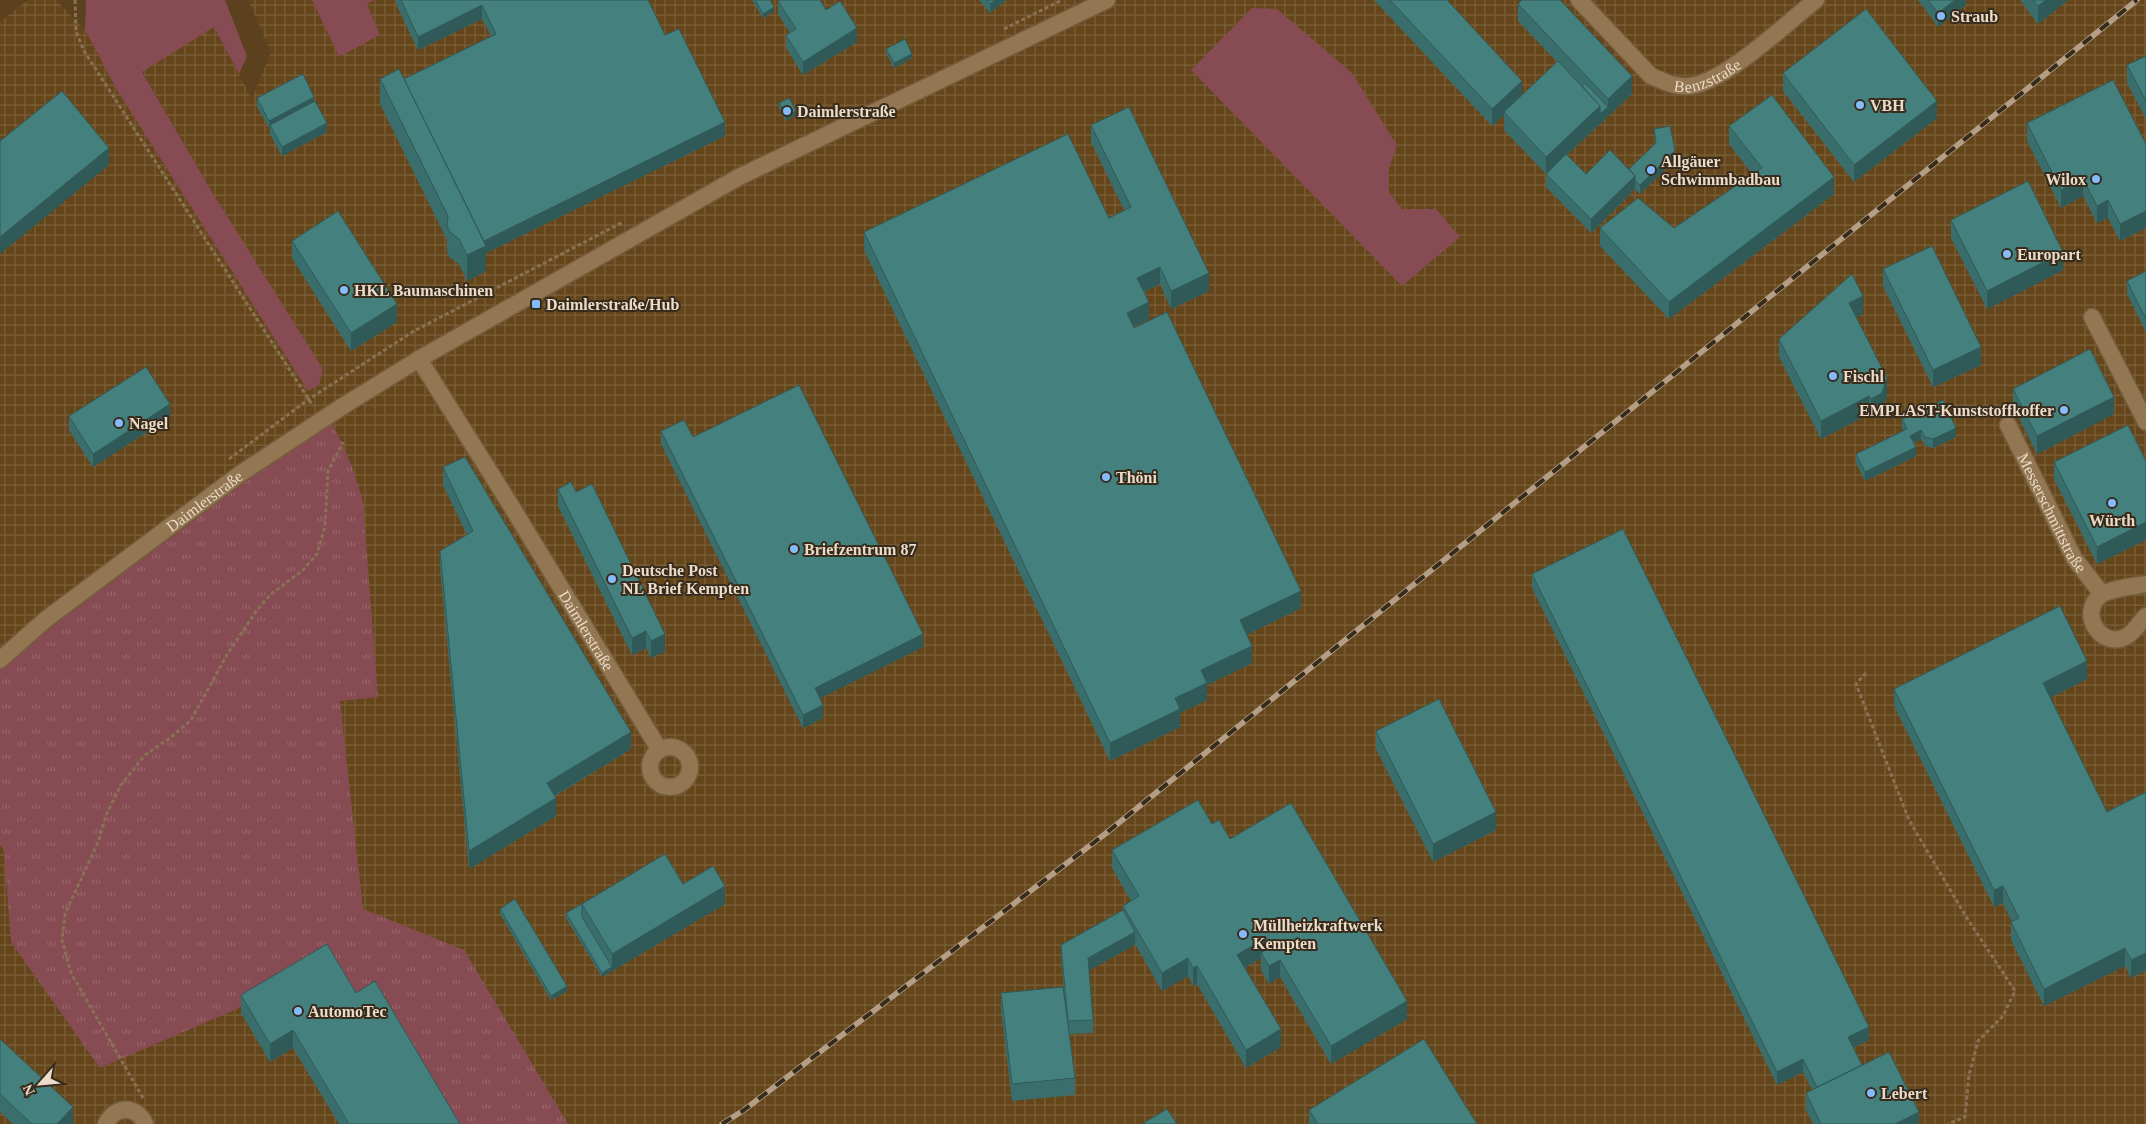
<svg xmlns="http://www.w3.org/2000/svg" width="2146" height="1124" viewBox="0 0 2146 1124" font-family="'Times New Roman',serif">
  <defs>
    <pattern id="industrial-grid" width="8" height="8" patternUnits="userSpaceOnUse" patternTransform="scale(1.25)"><rect width="8" height="8" fill="#65461b"/><path d="M0 4h8M4 0v8" fill="none" stroke="#7b603b"/></pattern>
    <pattern id="park-tufts" width="24" height="20" patternUnits="userSpaceOnUse" patternTransform="scale(1.25)"><rect width="24" height="20" fill="#874b53"/><path d="M3 7l-1-3M5 7V3M7 7l1-3M15 17l-1-3M17 17v-4M19 17l1-3" fill="none" stroke="#98646a"/></pattern>
  </defs>
  <rect width="100%" height="100%" fill="#5c411e"/>
  <path fill="url(#industrial-grid)" d="M28,0h28l29,30 32,60 71,108 24,-6 -70,-121 72,-45 38,73 19,-47 -23,-52h1898v1124h-2146v-1102z"/>
  <g fill="#874b53">
    <path d="M86,0h139l22,56 -8,18 -25,-47 -72,45 70,120 111,177 -4,16 -11,6 -191,-301 -32,-60z"/>
    <path d="M312,0h62l-7,4 13,31 -41,22z"/>
    <path d="M1252,8l25,1 75,64 45,72 -8,24v23l13,17h34l24,28 -58,49 -211,-216z"/>
  </g>
  <path fill="url(#park-tufts)" d="M327,416c17,28 28,55 36,86l15,195 -38,4 23,208 101,41 104,174h-119l-93,-114 -31,-54 -88,53 -137,59 -89,-126 -7,-91 -4,-7v-184z"/>
  <g fill="none" stroke-linecap="round" stroke-linejoin="round">
    <g stroke="#735d3d" stroke-width="19">
      <g id="street">
        <path id="s1" d="M1579,0l72,76c11,5 26,12 40,10 37,-6 94,-62 125,-86"/>
        <path d="M2092,317l54,105"/>
        <path id="s2" d="M419,359l91,145 149,245"/>
        <path id="s3" d="M2008,425l66,133 28,36"/>
        <path d="M2146,584c-11,2 -37,5 -45,11 -24,18 1,56 26,41 7,-4 13,-14 19,-20"/>
        <path id="s4" d="M0,660l45,-40 195,-146 103,-68 76,-47 320,-182 368,-177"/>
        <circle cx="670" cy="767" r="20"/>
        <path d="M106,1124c9,-19 31,-19 39,0"/>
      </g>
    </g>
    <g stroke="#897153" stroke-width="3" stroke-dasharray="4 2.5" stroke-linecap="butt">
      <path d="M75,0l1,31 8,20 229,355"/>
      <path d="M1004,29l58,-29"/>
      <path d="M229,459l80,-60 105,-68 209,-109"/>
      <path d="M1866,673l-10,11 53,136 56,95 50,76 -12,25 -25,25 -9,34 -4,42 -17,7"/>
      <path d="M143,1098l-72,-125 -9,-33 3,-26 34,-74 7,-25 15,-30 24,-30 25,-17 21,-18 37,-67 29,-43 13,-15 33,-25 14,-16 8,-28 3,-55 15,-29"/>
    </g>
    <use href="#street" stroke="#937652" stroke-width="16"/>
    <g stroke="#b49f86" stroke-width="5.5">
      <path id="rail" d="M722,1124l22,-14 361,-276 1032,-834"/>
    </g>
    <use href="#rail" stroke="#372b1c" stroke-width="4" stroke-dasharray="11" stroke-linecap="butt"/>
  </g>
  <g fill="#3a6e6c">
    <path d="M396,0h252l17,35 60,101 -239,117v18l-19,10 -8,-17 -9,-6 -3,-7v-11l-67,-136v-25h24l87,-43 -9,-17 -64,31 -22,-46z"/>
    <path d="M752,0h18l4,11 -11,7z"/>
    <path d="M979,0h27l-16,13z"/>
    <path d="M1374,0h73l75,96 35,-34 -39,-41v-17l114,90 -65,61 19,19 43,-5 26,-25 -1,-15 21,31 -35,34 -5,-5 -44,44 -45,-46v-13l-42,-44v-15l-12,11z"/>
    <path d="M1918,0h48v5l-28,22z"/>
    <path d="M2020,0h48l-30,24z"/>
    <path d="M778,1l48,9 31,32 -54,33 -17,-27v-13l4,-2 -12,-19z"/>
    <path d="M886,49l26,9 -18,10 -8,-15z"/>
    <path d="M2146,56v63l-19,-36v-18z"/>
    <path d="M1783,73l154,45 -83,64 -71,-91z"/>
    <path d="M257,98l57,3 13,31 -45,24 -12,-22v-5l-13,-22z"/>
    <path d="M779,103l17,12 -10,6 -7,-13z"/>
    <path d="M2027,123l119,21v84l-26,13 -12,-23 -11,5 -14,-27 -22,12 -34,-67z"/>
    <path d="M1091,125l118,166 -38,18 -11,-25 -16,8 5,27 -16,8 168,281 -55,27 6,28 -45,22v15l-27,13v14l-70,34 -246,-511v-18l245,-14 15,-8 -33,-68z"/>
    <path d="M1729,126l105,68 -165,125 -69,-73v-18h74l79,-53 -24,-31z"/>
    <path d="M1951,220l112,50 -76,39 -36,-71z"/>
    <path d="M292,241l105,81 -46,29 -59,-93z"/>
    <path d="M1883,269l98,96 -48,22 -50,-101z"/>
    <path d="M2146,271v61l-19,-38v-13z"/>
    <path d="M1863,314l-7,3 31,78 -5,16 -11,5 -2,-2 -48,25 -42,-82v-18z"/>
    <path d="M2013,389l101,25 -77,40 -24,-48z"/>
    <path d="M69,416l101,1 -77,50 -24,-37z"/>
    <path d="M1902,419l54,18 -23,11 -8,-2 -4,-7 -7,4 2,13 -51,25 -9,-18v-9l48,-23 -2,-3z"/>
    <path d="M661,431l32,6 230,210 -103,51 3,20 -20,10 -142,-284z"/>
    <path d="M2146,461v79l-49,24 -43,-85v-17z"/>
    <path d="M443,467l188,282 -76,47 1,20 -87,53 -29,-301v-17l27,-16 -24,-50z"/>
    <path d="M558,489l18,3 89,159 -14,7 -5,-10 -14,7 -74,-149z"/>
    <path d="M1532,574l337,466 -16,8 9,17 57,59h-106l-7,-14v-17l6,-3 -9,-18 -26,13 -245,-497z"/>
    <path d="M2087,679l-37,19 57,114 39,-20v178l-15,8 -6,-12 -81,40 -33,-66v-18h1l-9,-19 -9,4 -100,-201v-17z"/>
    <path d="M1376,731l120,99 -63,32 -57,-113z"/>
    <path d="M1212,824l18,15 177,180 -76,45 -51,-87 -11,7 -8,-14v-12l-16,10 36,79 -35,21 -49,-84 -4,2 -5,-10 -26,15 -27,-47v1l-46,25 4,50v13l-24,1 6,44v17l-63,6 -11,-91v-17l63,-3 -3,-32v-13l62,-35v-4l8,-5 -19,-33v-18z"/>
    <path d="M665,854l18,30 42,20 -123,73 -36,-59v-5z"/>
    <path d="M500,909l67,82 -16,9 -51,-86z"/>
    <path d="M356,993l104,131h-121l-46,-76 -23,14 -29,-49v-18z"/>
    <path d="M0,1039l73,85h-60l-13,-12z"/>
    <path d="M1309,1110l168,14h-168z"/>
  </g>
  <g fill="#305a58">
    <path d="M995,0h11l-16,13v-9z"/>
    <path d="M1955,0h11v5l-28,22v-14z"/>
    <path d="M2046,0h22l-30,24v-18z"/>
    <path d="M482,5v14l-64,31v-13z"/>
    <path d="M774,7v4l-11,7v-4z"/>
    <path d="M857,28v14l-54,33v-13z"/>
    <path d="M912,54v4l-18,10v-5z"/>
    <path d="M1632,76v18l-86,80v-17l54,-51 8,1v-8z"/>
    <path d="M1522,81v18l-18,13v3l-12,11v-17z"/>
    <path d="M314,97v9l-44,19 -1,5v-9z"/>
    <path d="M1937,101v17l-83,64v-17z"/>
    <path d="M796,111v4l-10,6v-5z"/>
    <path d="M725,122v14l-239,117v18l-19,10v-26l12,-12z"/>
    <path d="M327,123v9l-45,24v-9z"/>
    <path d="M109,148v17l-109,89v-17z"/>
    <path d="M1675,151v9l-35,34v-9z"/>
    <path d="M1635,176v13l-44,44v-14z"/>
    <path d="M1834,177v17l-165,125v-17z"/>
    <path d="M2083,179v17l-22,12v-18z"/>
    <path d="M2108,200v18l-11,5v-17z"/>
    <path d="M2146,211v17l-26,13v-17z"/>
    <path d="M2063,252v18l-76,39v-18z"/>
    <path d="M1160,267v17l-23,11v-17z"/>
    <path d="M1209,273v18l-38,18v-18z"/>
    <path d="M1863,296v18l-14,7v-18z"/>
    <path d="M1149,302v17l-22,11v-17z"/>
    <path d="M397,304v18l-46,29v-18z"/>
    <path d="M1981,347v18l-48,22v-17z"/>
    <path d="M1887,378v17l-5,16 -11,5v-17z"/>
    <path d="M1869,396v18l-48,25v-18z"/>
    <path d="M2114,397v17l-77,40v-18z"/>
    <path d="M170,404v13l-77,50v-13z"/>
    <path d="M1956,428v9l-23,11v-9z"/>
    <path d="M1921,430v9l-11,6v-9z"/>
    <path d="M1916,447v9l-51,25v-9z"/>
    <path d="M2146,522v18l-49,24v-17z"/>
    <path d="M1301,591v17l-61,30v-18z"/>
    <path d="M646,631v17l-14,7v-17z"/>
    <path d="M665,634v17l-14,7v-17z"/>
    <path d="M923,634v13l-108,54v-13z"/>
    <path d="M1252,646v17l-45,22v15l-27,13v14l-70,34v-18l65,-45 26,-28z"/>
    <path d="M2087,661v18l-44,22v-18z"/>
    <path d="M823,705v13l-20,10v-13z"/>
    <path d="M631,732v17l-84,51v-17z"/>
    <path d="M556,798v18l-87,53v-18z"/>
    <path d="M1496,812v18l-63,32v-18z"/>
    <path d="M725,886v18l-113,67v-17z"/>
    <path d="M2003,886v17l-9,4v-17z"/>
    <path d="M1135,932v13l-47,26v-13z"/>
    <path d="M1265,938v18l-4,-3v5l-24,14v-17z"/>
    <path d="M2125,948v18l-81,40v-17z"/>
    <path d="M2146,953v17l-15,8v-18z"/>
    <path d="M1188,958v18l-26,15v-18z"/>
    <path d="M1280,960v17l-11,7v-18z"/>
    <path d="M1197,966v18l-4,2v-18z"/>
    <path d="M612,967v4l-10,6v-4z"/>
    <path d="M567,986v5l-16,9v-4z"/>
    <path d="M1407,1001v18l-76,45v-18z"/>
    <path d="M1869,1027v13l-21,10v-13z"/>
    <path d="M1281,1029v18l-35,21v-18z"/>
    <path d="M293,1030v18l-23,14v-18z"/>
    <path d="M1803,1059v13l-26,13v-13z"/>
    <path d="M73,1107v17h-16z"/>
    <path d="M1919,1112v12h-24z"/>
  </g>
  <g fill="#44807d" stroke="#305a58">
    <path d="M401,0h247l17,35 14,-6 46,93 -241,119 -80,-162 92,-45 -14,-29 -64,32z"/>
    <path d="M755,0h15l4,7 -11,7z"/>
    <path d="M780,0h40l6,10 14,-9 17,27 -54,34 -17,-27 10,-6 -18,-28z"/>
    <path d="M987,0h8l-5,4z"/>
    <path d="M1390,0h57l75,81 -30,28z"/>
    <path d="M1522,0h38l72,76 -24,23 -90,-95z"/>
    <path d="M1928,0h27l-17,13z"/>
    <path d="M2033,0h13l-8,6z"/>
    <path d="M1866,9l71,92 -83,64 -71,-92z"/>
    <path d="M905,39l7,15 -18,9 -8,-14z"/>
    <path d="M2146,56v45l-19,-36z"/>
    <path d="M1558,61l42,45 -54,51 -42,-45z"/>
    <path d="M399,69l87,177 -19,9 -8,-16 -9,-7 -3,-6 1,-10 -68,-137z"/>
    <path d="M303,74l11,23 -45,24 -12,-23z"/>
    <path d="M2113,80l33,64v67l-26,13 -12,-24 -11,6 -14,-27 -22,11 -34,-67z"/>
    <path d="M1585,83l23,24 -8,7v-8l-18,-20z"/>
    <path d="M62,91l47,57 -109,89v-96z"/>
    <path d="M1772,95l62,82 -165,125 -69,-74 38,-30 36,30 88,-60 -33,-42z"/>
    <path d="M789,98l7,13 -10,5 -7,-13z"/>
    <path d="M315,101l12,22 -45,24 -12,-22z"/>
    <path d="M1129,107l80,166 -38,18 -11,-24 -23,11 12,24 -22,11 7,15 33,-16 134,279 -61,29 12,26 -51,24 6,13 -32,15 5,11 -70,34 -246,-511 204,-98 41,84 22,-11 -40,-82z"/>
    <path d="M1670,126l5,25 -35,34 -5,-5v-4l-6,-7 27,-26 -2,-14z"/>
    <path d="M1610,150l25,26 -44,43 -45,-45 20,-20 20,20z"/>
    <path d="M2028,181l35,71 -76,39 -36,-71z"/>
    <path d="M338,211l59,93 -46,29 -59,-92z"/>
    <path d="M1932,246l49,101 -48,23 -50,-101z"/>
    <path d="M2146,271v48l-19,-38z"/>
    <path d="M1852,274l11,22 -14,7 38,75 -5,15 -11,6 -2,-3 -48,25 -42,-82z"/>
    <path d="M2090,349l24,48 -77,39 -24,-47z"/>
    <path d="M146,367l24,37 -77,50 -24,-38z"/>
    <path d="M799,385l124,249 -108,54 8,17 -20,10 -142,-284 23,-11 9,17z"/>
    <path d="M1943,400l13,28 -23,11 -8,-2 -4,-7 -11,6 6,11 -51,25 -9,-18 51,-25 -5,-10z"/>
    <path d="M2128,425l18,36v61l-49,25 -43,-85z"/>
    <path d="M465,457l166,275 -84,51 9,15 -87,53 -29,-300 33,-20 -30,-64z"/>
    <path d="M571,482l5,10 16,-8 73,150 -14,7 -5,-10 -14,7 -74,-149z"/>
    <path d="M1623,529l246,498 -21,10 14,28 -45,22 -14,-28 -26,13 -245,-498z"/>
    <path d="M2060,606l27,55 -44,22 64,129 39,-20v161l-15,7 -6,-12 -81,41 -33,-67 8,-4 -16,-32 -9,4 -100,-201z"/>
    <path d="M1439,699l57,113 -63,32 -57,-113z"/>
    <path d="M1198,800l14,24 7,-4 11,19 61,-36 116,198 -76,45 -51,-86 -11,6 -8,-13 9,-6 -5,-9 -28,17 44,74 -35,21 -49,-84 -4,2 -5,-10 -26,15 -39,-67 16,-10 -27,-46z"/>
    <path d="M665,854l18,30 30,-18 12,20 -113,68 -30,-50z"/>
    <path d="M515,899l52,87 -16,10 -51,-87z"/>
    <path d="M582,904v13l30,50 -10,6 -36,-60z"/>
    <path d="M1123,910l12,22 -47,26 5,62 -25,1 -7,-76z"/>
    <path d="M327,944l29,49 19,-12 85,143h-111l-56,-94 -23,14 -29,-49z"/>
    <path d="M1063,987l12,91 -63,6 -11,-91z"/>
    <path d="M0,1039l73,68 -16,17h-25l-32,-30z"/>
    <path d="M1424,1039l53,85h-159l-9,-14z"/>
    <path d="M1889,1052l30,60 -24,12h-74l-15,-31z"/>
    <path d="M1167,1109l10,15h-35z"/>
  </g>
  <g fill="#84bcfb" stroke="#372b1c" stroke-width="2">
    <circle cx="1941" cy="16" r="5"/>
    <circle cx="1860" cy="105" r="5"/>
    <circle cx="787" cy="111" r="5"/>
    <circle cx="1651" cy="170" r="5"/>
    <circle cx="2096" cy="179" r="5"/>
    <circle cx="2007" cy="254" r="5"/>
    <circle cx="344" cy="290" r="5"/>
    <rect x="531" y="299" width="10" height="10" rx="2.5"/>
    <circle cx="1833" cy="376" r="5"/>
    <circle cx="2064" cy="410" r="5"/>
    <circle cx="119" cy="423" r="5"/>
    <circle cx="1106" cy="477" r="5"/>
    <circle cx="2112" cy="503" r="5"/>
    <circle cx="794" cy="549" r="5"/>
    <circle cx="612" cy="579" r="5"/>
    <circle cx="1243" cy="934" r="5"/>
    <circle cx="298" cy="1011" r="5"/>
    <circle cx="1871" cy="1093" r="5"/>
  </g>
  <g text-anchor="middle" dominant-baseline="central" stroke-width="4" stroke-linejoin="round" paint-order="stroke">
    <g font-size="16" font-weight="bold" fill="#ebdbc8" stroke="#372b1c" text-anchor="start">
      <text x="1951" y="16">Straub</text>
      <text x="1870" y="105">VBH</text>
      <text x="797" y="111">Daimlerstraße</text>
      <text x="1661" y="161">Allgäuer<tspan x="1661" dy="18">Schwimmbadbau</tspan></text>
      <text x="2086" y="179" text-anchor="end">Wilox</text>
      <text x="2017" y="254">Europart</text>
      <text x="354" y="290">HKL Baumaschinen</text>
      <text x="546" y="304">Daimlerstraße/Hub</text>
      <text x="1843" y="376">Fischl</text>
      <text x="2054" y="410" text-anchor="end">EMPLAST-Kunststoffkoffer</text>
      <text x="129" y="423">Nagel</text>
      <text x="1116" y="477">Thöni</text>
      <text x="2112" y="520" text-anchor="middle">Würth</text>
      <text x="804" y="549">Briefzentrum 87</text>
      <text x="622" y="570">Deutsche Post<tspan x="622" dy="18">NL Brief Kempten</tspan></text>
      <text x="1253" y="925">Müllheizkraftwerk<tspan x="1253" dy="18">Kempten</tspan></text>
      <text x="308" y="1011">AutomoTec</text>
      <text x="1881" y="1093">Lebert</text>
    </g>
    <g font-size="16" fill="#ebdbc8" stroke="#372b1c">
      <text stroke="none"><textPath href="#s1" startOffset="165">Benzstraße</textPath></text>
      <text stroke="none"><textPath href="#s4" startOffset="259">Daimlerstraße</textPath></text>
      <text stroke="none"><textPath href="#s3" startOffset="98">Messerschmittstraße</textPath></text>
      <text stroke="none"><textPath href="#s2" startOffset="319">Daimlerstraße</textPath></text>
    </g>
  </g>
  <g transform="translate(40 1084) rotate(243)" stroke="#372b1c" stroke-width="4" paint-order="stroke">
  <path d="M0-4L9 19L0 12L-9 19Z" fill="#ebdbc8"/>
  <text y="-8" font-size="14" font-weight="bold" text-anchor="middle" fill="#ebdbc8">N</text>
  </g>
</svg>
